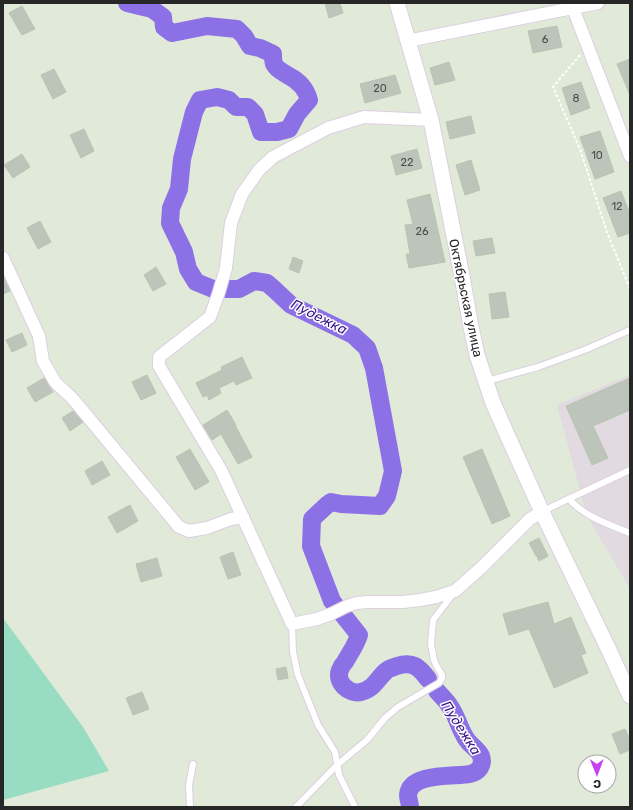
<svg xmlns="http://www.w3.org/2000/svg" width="633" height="810" viewBox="0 0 633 810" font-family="Rubik,sans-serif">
  <rect width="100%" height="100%" fill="#e1e9d9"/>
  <path fill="#e1dae0" d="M630,375v214l-43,-73 -30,-111z"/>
  <path fill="#98ddc3" d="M3,618l80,109 26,44 -106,29z"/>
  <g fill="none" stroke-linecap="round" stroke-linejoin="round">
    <g stroke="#8c71e6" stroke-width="18">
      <path d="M127,3l25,6 11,8 1,10 8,6 35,-7 30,3 7,7 6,10 10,2 13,6c0,3 0,7 1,10 3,6 9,8 15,12 10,5 17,13 20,24l-12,14 -8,15 -12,3h-16l-6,-18 -7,-7h-12l-7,-7 -12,-3 -17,3 -6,12 -12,47 -3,30 -8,19 -1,15 14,29 4,17 8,13 17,7h26l15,-8 13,2 8,7 16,15 62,30 14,13 7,20 19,103 -6,25 -7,10 -39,-2 -10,-2 -4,3 -15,14 -1,27 21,55 27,34c-3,10 -9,18 -14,27 -2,2 -4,5 -5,8 -5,12 9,25 21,22 13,-3 16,-13 25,-21 3,-3 8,-4 11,-5 16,-5 22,1 31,13"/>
      <path d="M410,807c0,-4 -2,-8 -2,-12 2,-23 47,-18 62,-21 9,-2 14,-9 11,-18 -3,-7 -10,-10 -14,-16 -8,-11 -10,-25 -18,-35 -3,-5 -8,-9 -12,-14"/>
    </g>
  </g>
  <g fill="#bdc4b9" stroke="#bac4b3">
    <path d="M325,3h15l3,10 -14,5z"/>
    <path d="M22,6l13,23 -13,6 -13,-22z"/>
    <path d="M557,26l5,21 -29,6 -5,-22z"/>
    <path d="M630,59v36l-13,-31z"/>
    <path d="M449,62l6,18 -20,5 -5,-17z"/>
    <path d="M54,69l12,23 -13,7 -12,-24z"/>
    <path d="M395,75l6,18 -36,10 -5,-19z"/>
    <path d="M581,82l9,26 -19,7 -9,-27z"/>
    <path d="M471,116l4,17 -25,6 -4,-17z"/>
    <path d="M84,129l10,22 -13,7 -11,-23z"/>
    <path d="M600,131l14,41 -19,7 -15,-42z"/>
    <path d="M417,149l5,19 -26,7 -5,-19z"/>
    <path d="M22,154l8,13 -17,11 -9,-13z"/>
    <path d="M471,160l9,30 -15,5 -9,-30z"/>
    <path d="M621,191l9,23v19l-12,4 -15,-39z"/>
    <path d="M430,194l15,68 -36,6 -3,-14h4l-5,-29 8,-1 -6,-24z"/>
    <path d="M40,221l11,21 -13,7 -11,-21z"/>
    <path d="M492,238l3,15 -19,3 -3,-15z"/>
    <path d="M293,257l10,4 -4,12 -10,-4z"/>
    <path d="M156,267l10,17 -13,7 -9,-16z"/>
    <path d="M3,276l7,15 -7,3z"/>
    <path d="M505,292l4,25 -17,2 -3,-25z"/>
    <path d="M22,333l5,12 -15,7 -6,-12z"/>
    <path d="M242,357l10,21 -16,7 -2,-4 -15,7 2,5 -12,7 -2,-5 -4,2 -7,-14 26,-13 -1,-3z"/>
    <path d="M147,375l9,18 -15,7 -9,-18z"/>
    <path d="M44,378l9,14 -18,10 -8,-14z"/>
    <path d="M630,378v32l-37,16 15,32 -16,7 -26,-59z"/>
    <path d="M227,410l9,15h-1l17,32 -14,7 -17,-30 -9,6 -9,-15z"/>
    <path d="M73,411l10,11 -13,9 -8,-13z"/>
    <path d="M190,449l19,33 -14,8 -19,-33z"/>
    <path d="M482,449l28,67 -18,8 -29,-67z"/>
    <path d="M102,461l8,14 -18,10 -7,-14z"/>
    <path d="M130,505l8,16 -21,12 -9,-16z"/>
    <path d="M539,538l9,18 -9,5 -2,-5h-1l-7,-13z"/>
    <path d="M233,552l8,23 -13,4 -8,-22z"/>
    <path d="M157,558l5,18 -21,6 -5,-18z"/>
    <path d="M548,602l6,22 17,-7 15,36 -5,2 7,18 -34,15 -25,-59 -20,6 -6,-21z"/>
    <path d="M286,667l2,11 -10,2 -2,-11z"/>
    <path d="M142,692l7,17 -16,6 -7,-17z"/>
    <path d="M625,729l5,11v10l-10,4 -8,-20z"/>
  </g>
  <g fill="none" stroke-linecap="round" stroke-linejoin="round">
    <g stroke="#dccfe0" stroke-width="8">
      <g id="service">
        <path d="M487,381l51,-14 49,-18 43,-19"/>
        <path d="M569,499c16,18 39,25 61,34"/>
        <path d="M543,511l87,-41"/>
        <path d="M292,624l1,28 5,23 20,50 17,27 4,23 16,32"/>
        <path d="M190,807l-1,-22 4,-21"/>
        <path d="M296,807l41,-42 30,-25 18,-22 13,-11 29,-17 12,-7 3,-5v-3l-6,-10 -2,-5 -3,-16 2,-24 20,-26"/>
      </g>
    </g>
    <g stroke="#dccfe0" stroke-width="14">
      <g id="minor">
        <path d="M571,3l59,153"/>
        <path d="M407,41l191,-38"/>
        <path d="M431,120l-67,-3 -36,11 -55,29 -14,13 -17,24 -11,29 -5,45 -8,27 -8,22 -51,40v9l62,104 71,154 25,-5 14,-5 16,-8 10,-3 10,-1h36l17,-2 16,-3 19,-6 27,-24 48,-48 12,-7"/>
        <path d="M3,258l36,78 4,25 12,21 18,17 106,128 10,4 18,-3 24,-9 12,-2"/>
      </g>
    </g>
    <g stroke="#dccfe0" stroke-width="17">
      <path id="tertiary" d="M397,3l34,117 30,151 10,56 6,28 16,48 16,36 33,73 66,136 22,48"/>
    </g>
    <path stroke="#fff" stroke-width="2" stroke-dasharray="3 2" stroke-linecap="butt" d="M580,55l-27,32 27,62 27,83 23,57"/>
    <use href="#service" stroke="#fff" stroke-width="6"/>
    <use href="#minor" stroke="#fff" stroke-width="12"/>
    <use href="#tertiary" stroke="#fff" stroke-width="15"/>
  </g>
  <g text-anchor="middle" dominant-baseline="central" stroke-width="3" stroke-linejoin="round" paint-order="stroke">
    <g font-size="11" fill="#4c4e4c">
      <text x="545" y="39">6</text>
      <text x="380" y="88">20</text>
      <text x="576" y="98">8</text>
      <text x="597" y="155">10</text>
      <text x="407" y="162">22</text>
      <text x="617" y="206">12</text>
      <text x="422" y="231">26</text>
    </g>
    <g font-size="13" fill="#272727" stroke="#fff">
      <text transform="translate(466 298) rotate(78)">Октябрьская улица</text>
    </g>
    <g font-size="14" font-style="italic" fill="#3a158d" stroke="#fff">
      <text transform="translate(319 317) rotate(27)">Пудежка</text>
      <text transform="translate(461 728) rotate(58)">Пудежка</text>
    </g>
  </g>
  <rect width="633" height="810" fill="none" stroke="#272727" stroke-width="8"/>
  <g transform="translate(597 774) rotate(179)"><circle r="19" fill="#ffffff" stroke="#a9a9a9"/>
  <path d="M0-3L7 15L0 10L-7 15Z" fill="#c741ee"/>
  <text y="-6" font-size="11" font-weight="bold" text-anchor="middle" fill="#272727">С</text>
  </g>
</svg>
